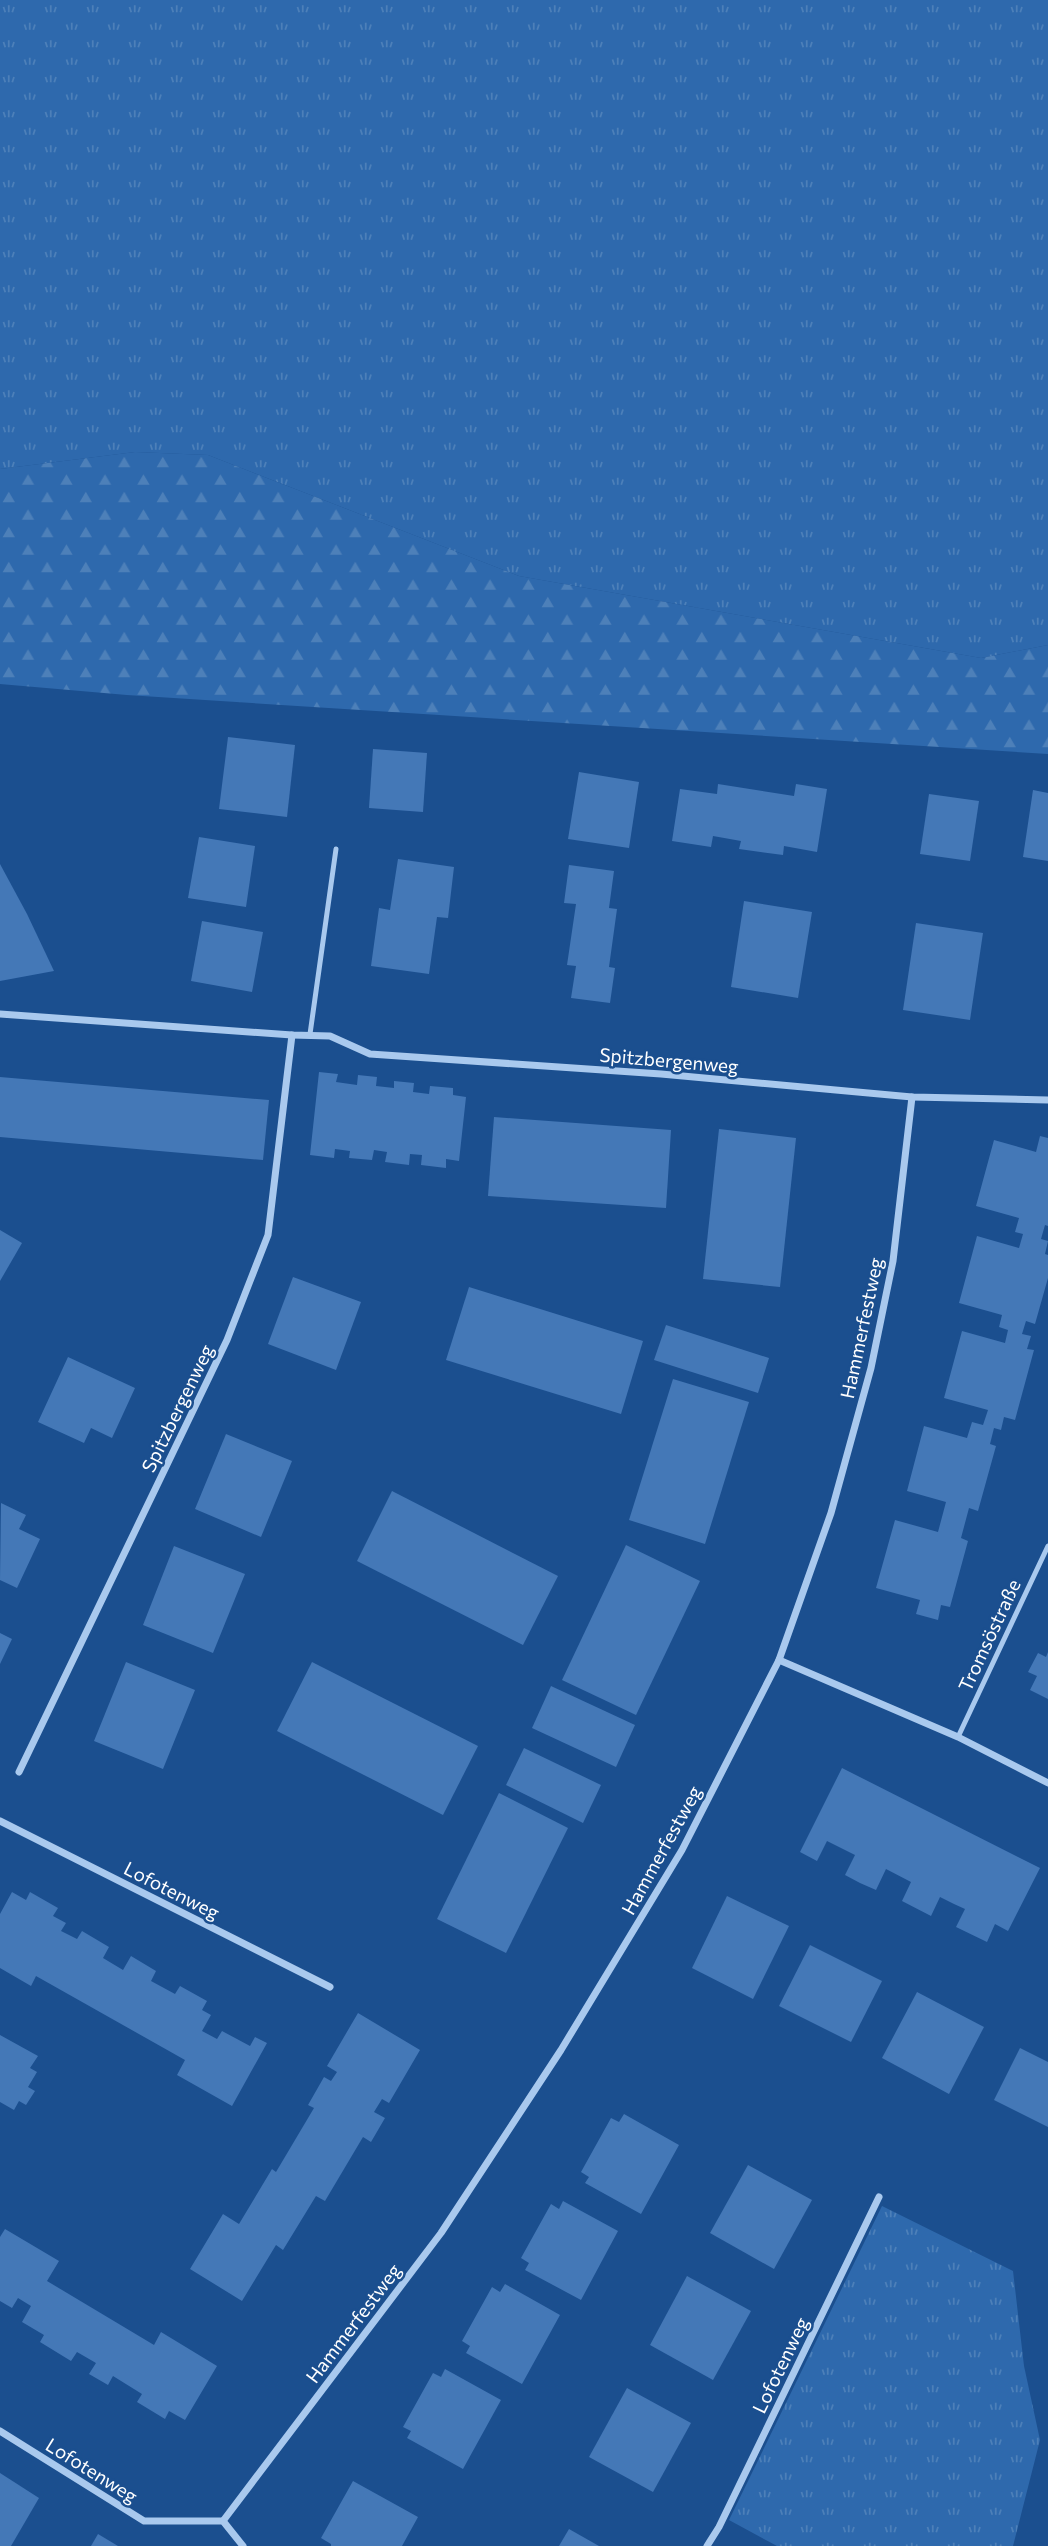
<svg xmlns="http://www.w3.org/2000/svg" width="1048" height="2546" viewBox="0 0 1048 2546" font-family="Commissioner,sans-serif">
  <defs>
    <pattern id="grass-tufts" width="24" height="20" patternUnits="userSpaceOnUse" patternTransform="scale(1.75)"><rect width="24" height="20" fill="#2e69ad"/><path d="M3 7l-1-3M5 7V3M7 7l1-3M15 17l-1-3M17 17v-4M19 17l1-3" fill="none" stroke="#4d80b9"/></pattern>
    <pattern id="forest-firs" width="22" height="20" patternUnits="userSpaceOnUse" patternTransform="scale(1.75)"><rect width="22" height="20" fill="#2e69ad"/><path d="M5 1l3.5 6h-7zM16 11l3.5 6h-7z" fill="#4d80b9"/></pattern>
  </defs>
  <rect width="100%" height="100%" fill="#1b4f8f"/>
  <g fill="url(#grass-tufts)">
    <path d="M0,0h1048v645l-67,13 -462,-82 -311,-121 -73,-3 -135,17z"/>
    <path d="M882,2206l131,65 11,95 16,74 -27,106h-236l-48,-26z"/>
  </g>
  <path fill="url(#forest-firs)" d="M135,452l73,3 311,121 462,82 67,-13v109l-921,-59 -127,-11v-215z"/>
  <g fill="#4478b7">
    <path d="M228,737l67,8 -8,72 -68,-8z"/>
    <path d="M373,749l54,4 -4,59 -54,-4z"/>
    <path d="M579,772l60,10 -10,66 -61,-9z"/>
    <path d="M718,784l76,12 2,-12 31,5 -10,63 -33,-6 -1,9 -44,-6 2,-8 -28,-5 -2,11 -39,-6 8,-52 37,5z"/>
    <path d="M1033,790l15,3v68l-25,-4z"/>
    <path d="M929,794l50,7 -9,60 -50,-7z"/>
    <path d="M199,837l56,9 -9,61 -58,-9z"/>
    <path d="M398,859l56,8 -6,51 -11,-1 -8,57 -58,-8 8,-58 11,2z"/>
    <path d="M0,864l27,50 27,57 -54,10z"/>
    <path d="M569,865l45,6 -5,37 8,1 -8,58 6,1 -5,35 -39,-5 5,-32 -9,-1 9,-61 -12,-1z"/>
    <path d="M744,901l68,11 -14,86 -67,-11z"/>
    <path d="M202,921l61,11 -11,60 -61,-11z"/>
    <path d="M916,923l67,10 -13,87 -67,-10z"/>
    <path d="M319,1072l19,2 -2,8 21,3 1,-10 19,2 -1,9 18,2v-7l20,2 -1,9 16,2 1,-8 23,2v7l13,2 -7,64 -13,-2v9l-25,-3 1,-10 -12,-1 -1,11 -24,-3 2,-10 -13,-2 -2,10 -23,-2 1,-7 -15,-2 -1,9 -24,-3z"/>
    <path d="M0,1077l269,23 -6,60 -263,-23z"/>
    <path d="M494,1117l177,13 -5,78 -178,-12z"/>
    <path d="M719,1129l77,9 -16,149 -77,-8z"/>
    <path d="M1040,1136l8,2v88l-3,-1 -4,14 7,2 -3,13 3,1v23l-13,46 -9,-3 -4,13 9,2 -4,13 7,1 -19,70 -11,-3 -3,13 -7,-2 -4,16 6,2 -18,65 -9,-3 -8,30 7,3 -18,66 -9,-2 -3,15 -22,-6 4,-14 -44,-12 19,-68 43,12 8,-30 -39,-11 17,-65 43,12 5,-16 11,3 5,-15 -44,-12 18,-67 43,12 3,-13 -9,-3 3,-12 -43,-12 18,-67 42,12 4,-14 -8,-2 4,-14 -43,-12 18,-66 42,12z"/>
    <path d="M0,1230l22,13 -22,38z"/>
    <path d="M293,1277l68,25 -25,68 -68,-26z"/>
    <path d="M469,1287l174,54 -22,73 -175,-54z"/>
    <path d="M666,1325l103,33 -11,35 -104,-33z"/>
    <path d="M68,1357l67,31 -23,50 -21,-10 -7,15 -46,-21z"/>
    <path d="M673,1379l76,23 -44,142 -76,-24z"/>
    <path d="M226,1434l66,27 -31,76 -66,-28z"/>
    <path d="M392,1491l166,85 -35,69 -166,-84z"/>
    <path d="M1,1503l25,12 -7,14 21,10 -23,49 -17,-8z"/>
    <path d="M626,1545l74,36 -64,134 -74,-35z"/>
    <path d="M174,1546l71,28 -32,79 -70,-28z"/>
    <path d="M0,1633l12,6 -12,25z"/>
    <path d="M1048,1652v47l-18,-9 7,-14 -9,-4 10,-19 8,4z"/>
    <path d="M126,1662l69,28 -32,79 -69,-28z"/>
    <path d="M312,1662l166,84 -35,69 -166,-84z"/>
    <path d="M551,1686l84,39 -19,42 -84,-39z"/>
    <path d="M524,1748l77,37 -18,38 -77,-38z"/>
    <path d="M842,1768l198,100 -32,63 -13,-7 -8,18 -31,-15 9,-18 -11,-5 -14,-7 -9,19 -29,-15 9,-19 -25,-13 -10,21 -16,-7 -15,-8 10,-20 -28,-14 -10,20 -17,-9z"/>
    <path d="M499,1793l69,35 -62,125 -69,-34z"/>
    <path d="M12,1892l14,8 4,-8 28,16 -5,8 13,7 -5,8 16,8 5,-8 27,16 -6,11 20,12 8,-14 25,15 -5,10 24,13 5,-8 27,15 -5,9 9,5 -9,16 15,8 5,-8 28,15 5,-9 12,6 -35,63 -55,-31 8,-15 -149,-84 -5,10 -31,-18v-54z"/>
    <path d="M727,1896l62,30 -36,73 -61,-31z"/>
    <path d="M810,1945l72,36 -31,61 -72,-36z"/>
    <path d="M917,1992l67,35 -35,67 -67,-36z"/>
    <path d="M358,2013l62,37 -31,53 -7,-4 -8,13 11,6 -14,24 -8,-5 -38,64 -9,-5 -33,54 -7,-5 -34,56 -52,-32 33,-55 16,10 33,-55 4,3 38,-64 -6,-3 16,-28 7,4 6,-9 -10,-6z"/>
    <path d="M0,2035l38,21 -8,12 7,4 -9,15 7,4 -9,14 -7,-4 -5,9 -14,-8z"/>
    <path d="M1020,2048l28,14v65l-54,-27z"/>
    <path d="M624,2114l55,31 -38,69 -56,-31 4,-6 -8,-5 30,-54 8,4z"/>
    <path d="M748,2165l64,35 -38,69 -64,-36z"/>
    <path d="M563,2201l55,30 -37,69 -56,-30 4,-7 -8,-5 30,-54 8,5z"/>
    <path d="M5,2229l54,32 -12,20 107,64 7,-13 56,34 -32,54 -16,-9 -4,8 -28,-17 5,-8 -29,-18 -5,9 -19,-11 7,-11 -19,-11 -6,9 -31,-19 4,-7 -22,-13 9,-16 -13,-8 -6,10 -12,-7v-64z"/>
    <path d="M687,2276l64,35 -38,69 -63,-35z"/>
    <path d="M505,2284l55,31 -38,69 -56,-31 4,-7 -8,-5 30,-54 8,5z"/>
    <path d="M445,2369l56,31 -38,69 -56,-31 4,-7 -8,-4 30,-54 8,4z"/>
    <path d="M627,2388l64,35 -38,69 -64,-35z"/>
    <path d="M0,2473l39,25 -28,48h-11z"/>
    <path d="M353,2481l65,36 -16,29h-71v-2l-10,-6z"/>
    <path d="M569,2529l30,17h-40z"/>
    <path d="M98,2534l20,12h-27z"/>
  </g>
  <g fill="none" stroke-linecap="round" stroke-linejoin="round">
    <g stroke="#a9c9ee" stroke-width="5">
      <path d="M310,1034l26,-185"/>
      <path d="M958,1737l90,-191"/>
    </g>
    <g stroke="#a9c9ee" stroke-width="7">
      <path d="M0,1014l292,21 38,1 40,18 291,20 251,23 136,3"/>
      <path d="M779,1660l179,77 90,46"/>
      <path d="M19,1772l208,-432 41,-105 24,-200"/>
      <path d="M0,1821l330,166"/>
      <path d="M0,2431l144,90h79l20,25"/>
      <path d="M223,2521l218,-288 120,-183 121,-200 97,-190 52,-147 40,-145 22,-107 19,-164"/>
      <path d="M707,2546l12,-19 160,-330"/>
    </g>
  </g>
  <g text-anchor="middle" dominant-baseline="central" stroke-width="5" stroke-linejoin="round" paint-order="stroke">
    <g font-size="19" fill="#fff" stroke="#1b4f8f">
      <text transform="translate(669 1060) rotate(5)">Spitzbergenweg</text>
      <text transform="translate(861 1328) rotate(-78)">Hammerfestweg</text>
      <text transform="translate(177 1408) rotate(-64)">Spitzbergenweg</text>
      <text transform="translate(989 1635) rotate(-65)">Tromsöstraße</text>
      <text transform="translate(661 1850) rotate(-61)">Hammerfestweg</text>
      <text transform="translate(172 1890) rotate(27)">Lofotenweg</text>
      <text transform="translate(353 2323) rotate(-53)">Hammerfestweg</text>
      <text transform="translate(780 2365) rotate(-64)">Lofotenweg</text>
      <text transform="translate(92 2470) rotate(32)">Lofotenweg</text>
    </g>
  </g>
</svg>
